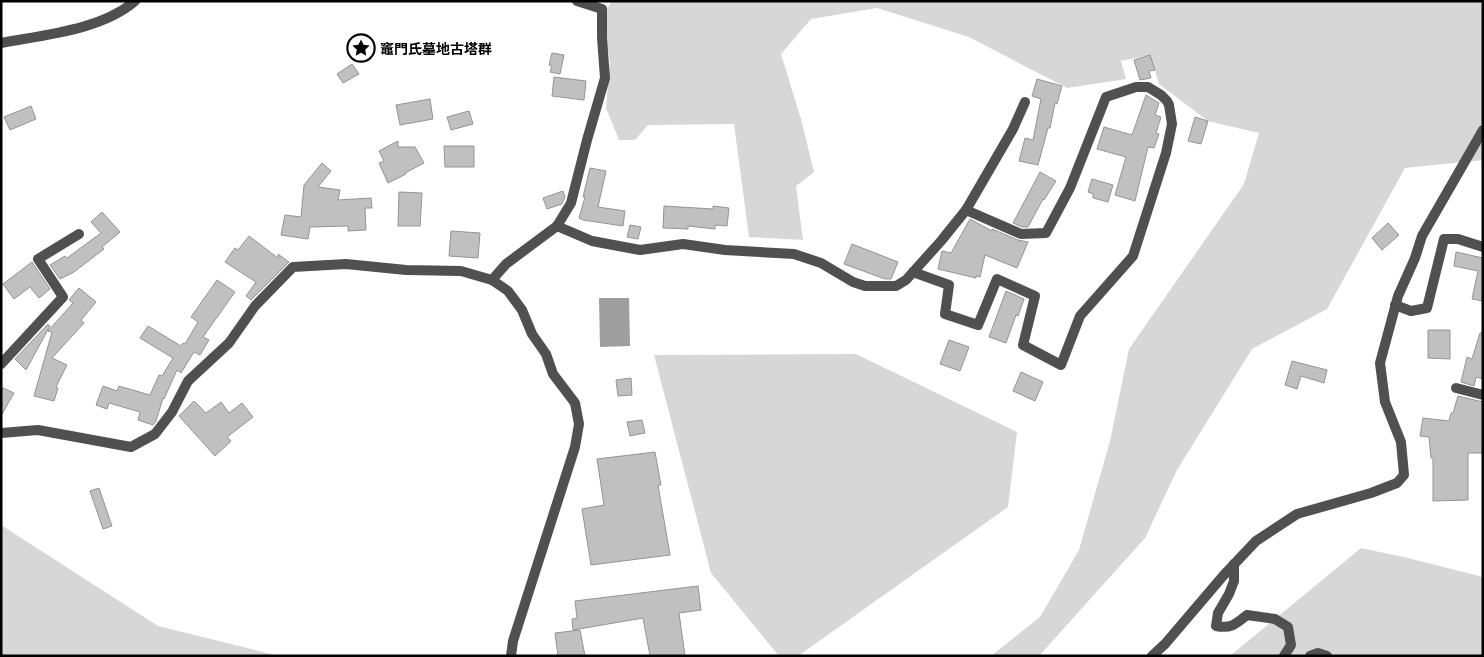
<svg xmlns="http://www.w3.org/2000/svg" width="1484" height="657" viewBox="0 0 1484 657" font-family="Lato,'Noto Sans JP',sans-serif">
  <rect width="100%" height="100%" fill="#fff"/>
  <g fill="#d7d7d7">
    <path d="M612,1h871v159l-78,8 -78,141 -75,40 -75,121 -32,68 -106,118h-48l49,-39 39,-67 31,-109 19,-92 115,-165 15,-51 -51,-12 -49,-37 -9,-29 -29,6 5,18 -59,9 -98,-51 -92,-29 -66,11 -30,35 20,65 13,53 -18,14 7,54 -54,-3 -15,-113 -86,1 -13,15h-16l-13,-32 4,-46 -5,-28v-22z"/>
    <path d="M856,354l161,78 -9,75 -210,149h-19l-68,-83 -57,-218z"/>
    <path d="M1,525l157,101 121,30h-278z"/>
    <path d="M1361,548l47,10 75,19v79h-253z"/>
  </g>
  <path fill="#9e9e9e" d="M599,298h30l1,48 -30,1z"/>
  <g fill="#c0c0c0" stroke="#949494">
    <path d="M552,53l12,2 -4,19 -10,-2 2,-6 -3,-1z"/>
    <path d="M1150,55l5,15 -6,1 2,7 -11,2 -6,-20z"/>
    <path d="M352,64l7,10 -16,9 -6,-9z"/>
    <path d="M554,77l32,4 -2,19 -32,-4z"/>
    <path d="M1037,79l25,7 -5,18 -2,-1 -5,25h-2l-10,37 -19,-4 6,-23 8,2 8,-41 -9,-3z"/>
    <path d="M1146,95l13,8 -4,12 6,2 -5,16 3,1 -5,14 -6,-1 -13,54 -20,-6 11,-38 -29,-8 7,-22 28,8z"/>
    <path d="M430,99l3,20 -33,6 -4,-20z"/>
    <path d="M31,106l5,13 -26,11 -6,-13z"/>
    <path d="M469,111l4,13 -22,6 -4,-13z"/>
    <path d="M1195,117l13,4 -7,23 -13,-3z"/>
    <path d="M398,141v6h17l9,16 -19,10 1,1 -18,9 -9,-20 5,-2 -5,-10z"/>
    <path d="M444,146h30v21h-29z"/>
    <path d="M322,163l9,8 -13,16 22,3 -2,10 33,-2 1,10h-7l1,22 -18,1v-5l-38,1 -2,12 -27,-4 4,-20 16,2 3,-32z"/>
    <path d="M590,168l16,3 -8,36 27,4 -2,15 -40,-6 -4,-2 6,-21h-2z"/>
    <path d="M1040,172l16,9 -12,19 -1,-1 -15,28h-6l-9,-4z"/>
    <path d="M1092,179l21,6 -5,17 -15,-4v-4l-5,-2z"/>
    <path d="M563,191l2,6 -3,7 -15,5 -4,-11z"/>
    <path d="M399,192l23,1 -2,33h-22z"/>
    <path d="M664,206l49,3v-3l16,2 -2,18 -12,-1v4l-27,-3v3l-25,-1z"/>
    <path d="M102,212l18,20 -18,15 2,2 -30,23 -14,7 -10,-14 15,-9 2,2 34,-25 -10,-11z"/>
    <path d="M970,219l22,12v-2l26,11 10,2 -11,26 -32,-13 -5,22 -4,-1v2l-38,-9 4,-18 9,2z"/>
    <path d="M1388,223l11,12 -17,15 -10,-12z"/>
    <path d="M630,225l11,2 -3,12 -11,-2z"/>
    <path d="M451,231l29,2 -2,25 -29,-2z"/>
    <path d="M249,236l29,22v-4l11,8 -38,38 -5,-4 10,-14 -31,-20 10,-14 3,2z"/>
    <path d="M852,244l46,18 -7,17h-6l-41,-15z"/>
    <path d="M1456,252l27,6v43l-11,-2 6,-28 -24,-5z"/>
    <path d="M32,262l18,27 -11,9 -9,-11 -16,12 -11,-15z"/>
    <path d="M217,280l18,12 -32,45 6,3 -9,15 -6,-3 -13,21 -4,-3 -13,29 -1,-1 -7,23 -3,4 -15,-5 2,-8 -31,-9 -2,6 -11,-4 7,-19 14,5 2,-5 31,9 9,-20 3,1 11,-18 -33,-20 8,-12 33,20 2,-3 2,1 13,-22 -7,-5z"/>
    <path d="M79,288l17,14 -15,18 3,3 -32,35 15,7 -11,22 2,1 -4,13 -20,-5 18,-64 -4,-1 25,-28 -4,-3z"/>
    <path d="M1006,291l18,8 -6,17 -2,-1 -10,28 -17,-6z"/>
    <path d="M48,324l2,2 -24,44 -11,-11z"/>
    <path d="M1428,330h22v29l-22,-1z"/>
    <path d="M1480,333h3v46l-7,-2 -2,9 -13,-4 6,-25 5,2z"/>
    <path d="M949,340l20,7 -9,24 -20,-7z"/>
    <path d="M1292,361l35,9 -3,13 -23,-7 -4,13 -12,-4z"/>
    <path d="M1021,372l22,10 -8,19 -22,-10z"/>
    <path d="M631,378l1,17 -14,1 -2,-16z"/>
    <path d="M1,387l13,6 -13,23z"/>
    <path d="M1458,396l25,6v51h-15v47l-35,1v-43h-2l-2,-21 -9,-1 3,-18 26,3 2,-8h2z"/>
    <path d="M194,401l12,12 15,-11 8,11 13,-10 11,14 -26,20 4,4 -16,15 -36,-40z"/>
    <path d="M642,420l3,13 -15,3 -3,-14z"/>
    <path d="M655,452l6,33h-3l12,70 -79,10 -9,-56 22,-4 -7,-46z"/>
    <path d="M99,488l13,38 -9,3 -13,-38z"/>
    <path d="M698,586l3,24 -22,3 6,43h-35l-7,-38 -70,12 -1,-11 5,-1 -2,-17z"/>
    <path d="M580,630l5,26h-27l-3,-23z"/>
  </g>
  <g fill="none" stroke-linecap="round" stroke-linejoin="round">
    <g stroke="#505050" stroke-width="10">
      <path d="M1,43c42,-8 101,-13 134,-42"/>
      <path d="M557,226l35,15 48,9 43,-6 42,6 69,4 27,9 32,19 12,4h31l10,-6 35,-39 25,-31 47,-81 12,-27"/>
      <path d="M913,272l36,13 -4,29 33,11 19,-46 38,17 -12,49 38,20 19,-49 53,-60 33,-103 6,-29 -3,-19 -2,-4 -6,-6 -13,-8h-12l-30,10 -36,91 -24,45 -25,1 -55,-24"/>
      <path d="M492,280l14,-16 51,-38 14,-23 16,-63 18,-62 -3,-40v-29l-25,-8"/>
      <path d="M1395,305l16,6 16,-3 17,-69h14l25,8"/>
      <path d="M1,364l62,-67 -25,-38 41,-25"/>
      <path d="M1456,388l27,7"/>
      <path d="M1,433l37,-3 93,17 24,-13 17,-22 16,-31 41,-38 26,-37 38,-39 53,-3 60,6 55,1 31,9 16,11 14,19 10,24 14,20 7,20 22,29 4,21 -4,23 -62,194 -2,15"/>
      <path d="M1234,564v17l-5,13 -11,19 -2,13c15,3 20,-2 31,-11l28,4 13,8 3,18 -7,11"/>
      <path d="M1152,656l13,-12 58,-68 33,-35 41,-27 74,-21 26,-10 7,-8 -3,-33 -16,-40 -5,-39 18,-67 17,-38 7,-22 61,-106"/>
      <path d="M1310,656l8,-3 9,3"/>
    </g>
  </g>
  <defs>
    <g id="sight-ring" transform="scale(1.4375)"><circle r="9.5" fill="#fff" stroke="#000" stroke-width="1.5"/><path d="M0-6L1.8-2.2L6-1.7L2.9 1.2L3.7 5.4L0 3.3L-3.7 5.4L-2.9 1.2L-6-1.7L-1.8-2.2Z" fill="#000"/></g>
  </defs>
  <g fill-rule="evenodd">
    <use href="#sight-ring" x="361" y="48"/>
  </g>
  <g text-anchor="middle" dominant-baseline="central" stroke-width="5" stroke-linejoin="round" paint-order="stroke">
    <g font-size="14" font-weight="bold" fill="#000" stroke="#fff" text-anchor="start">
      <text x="380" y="48">竈門氏墓地古塔群</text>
    </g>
  </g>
  <rect width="1484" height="657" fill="none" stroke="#000000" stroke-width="5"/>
</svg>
